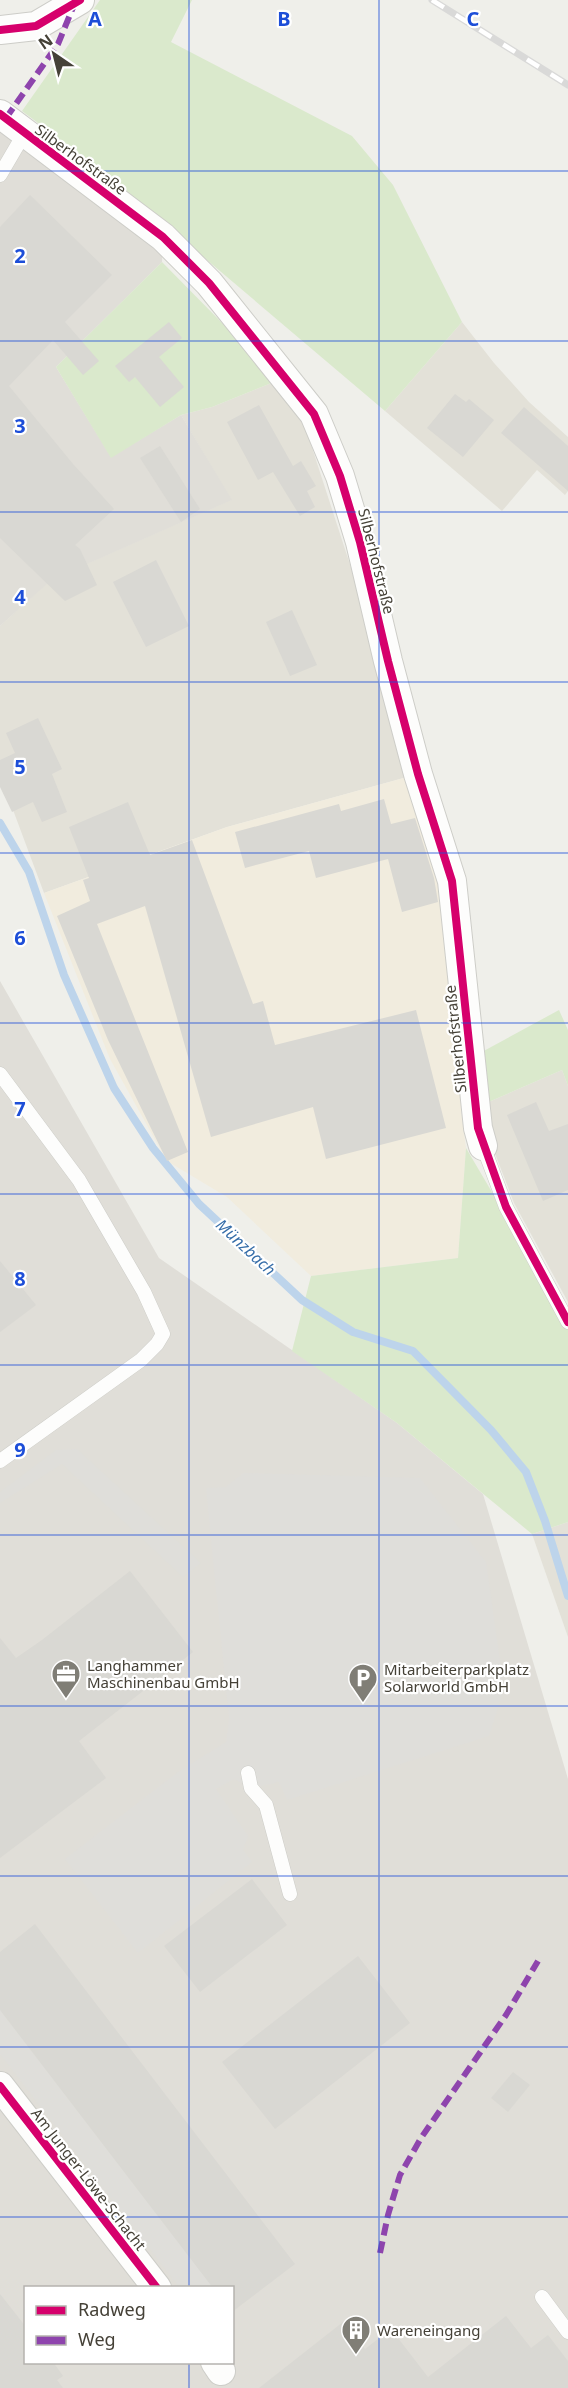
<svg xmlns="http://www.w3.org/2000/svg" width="568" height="2388" viewBox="0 0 568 2388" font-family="'Noto Sans',sans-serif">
  <rect width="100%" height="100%" fill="#efefea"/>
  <g fill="#e3e1d8">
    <path d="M462,322l32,41 35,39 39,35v54l-3,4 -28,-25 -35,41 -117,-100z"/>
    <path d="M274,382l30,41 114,351 -191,53 -183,66 -44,-118v-149l50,-46 181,-80 -50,-85 31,-8z"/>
    <path d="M562,1070l6,16v216l-54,-99 -25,-65 -5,-34z"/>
    <path d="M568,1522v115l-36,-103z"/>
  </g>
  <path fill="#f1ecde" d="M418,774l34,107 25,229 -16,1 5,37 -8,110 -147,18 -84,-79 -60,-36 -57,-102 -66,-166 183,-66z"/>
  <g fill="#e0ded8" fill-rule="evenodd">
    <path d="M0,114l163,123 -1,25 -106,105 55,90 70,-42 51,85 -181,80 -51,46z"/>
    <path d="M0,981l159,277 238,165 86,71 85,285v609h-568zM26,2288h206v74h-206z"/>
  </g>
  <g fill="#dae9cc">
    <path d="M100,0h92l-21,42 181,94 41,49 69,137 -77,89 -283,-240 -80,-60z"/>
    <path d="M162,262l68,69 44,51 -62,25 -31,8 -70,43 -55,-91z"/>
    <path d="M559,1010l9,20v56l-6,-16 -78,34 -4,-51z"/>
    <path d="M466,1148l102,173v201l-36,12 -135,-111 -105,-72 19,-75 147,-18z"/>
  </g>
  <g fill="#dfdeda">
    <path d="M77,1449l124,114 -18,14 -121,-113 -62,39v-11l56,-42z"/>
    <path d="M243,1473l177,5 66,84 18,127 -15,47 -202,64 -8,-18 -28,6 -17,-9 -18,10 32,47 -5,14 9,12 -114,91 -73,-94 113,-87 48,-30 3,-24 -23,-230 20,-1z"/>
    <path d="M0,2010l213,277h-34l-179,-233z"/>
  </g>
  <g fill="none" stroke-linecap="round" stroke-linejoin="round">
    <path stroke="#bdd4eb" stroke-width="8" d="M0,823l29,49 35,103 50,113 39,60 46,56 103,96 51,32 60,19 78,79 35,42 19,49 23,75"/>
  </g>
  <g fill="#d9d8d3">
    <path d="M30,195l82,80 -47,47 34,39 -16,14 -30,-35 -44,46 64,78 41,45 -39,36 5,4 17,36 -32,16 -65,-63v-311z"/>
    <path d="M169,322l13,16 -23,19 25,30 -24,20 -25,-30 -6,5 -14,-16z"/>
    <path d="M455,394l11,8 3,-3 25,21 -31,37 -36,-29z"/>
    <path d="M259,405l34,61 8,-5 15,25 -9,5 8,16 -15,9 -27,-44 -15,8 -31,-58z"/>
    <path d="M524,407l44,39v45l-67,-58z"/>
    <path d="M160,446l40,63 -19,13 -41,-64z"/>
    <path d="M156,560l33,66 -43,21 -33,-65z"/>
    <path d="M292,610l25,55 -27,11 -24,-54z"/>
    <path d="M38,718l24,51 -10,5 15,38 -25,10 -9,-20 -21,10 -12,-25v-27l15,-7 -9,-20z"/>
    <path d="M384,799l7,25 24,-6 19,60 4,24 -36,10 -14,-53 -72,19 -7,-27 -64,17 -10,-36 104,-28 2,7z"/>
    <path d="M128,802l22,53 42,-15 61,164 10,-3 12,44 141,-35 30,118 -120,31 -13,-52 -102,30 -66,-231 -48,18 91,228 -21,9 -59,-121 -51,-124 33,-15 -7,-21 6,-2 -20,-51z"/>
    <path d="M536,1102l13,29 19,-7v66l-25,11 -36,-86z"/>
    <path d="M0,1261l36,44 -36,27z"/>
    <path d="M130,1571l63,81 -114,89 27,37 -106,80v-220l16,20 26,-18z"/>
    <path d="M252,1879l35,46 -87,67 -36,-46z"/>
    <path d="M35,1924l260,340 -63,48v-24h-19l-213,-278v-58z"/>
    <path d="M358,1956l52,67 -135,106 -53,-67z"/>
    <path d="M513,2072l17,13 -22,27 -17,-14z"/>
    <path d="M0,2294l26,33v35h27l10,14 -6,4 6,8h-63z"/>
    <path d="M506,2316l25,32 17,-13 20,26v27h-309l84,-66 22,27 26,-20 37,48z"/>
  </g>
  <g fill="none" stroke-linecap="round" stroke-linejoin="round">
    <g stroke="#cdcdc8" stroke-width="15">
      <g id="lane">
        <path d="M0,175l24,-41"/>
        <path d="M0,1074l79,106 65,112 19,42 -6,10 -16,16 -141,101"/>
        <path d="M483,1146l23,61 62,115"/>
        <path d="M248,1773l3,15 15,17 24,89"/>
        <path d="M542,2297l26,35"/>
      </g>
    </g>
    <g stroke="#cdcdc8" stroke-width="30">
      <g id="street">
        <path d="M0,30l36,-4 44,-26"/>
        <path d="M0,114l163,123 46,46 105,131 26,62 20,66 28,119 30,113 34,107 26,247 5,18"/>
        <path d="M0,2086l157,202"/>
        <path d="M215,2362l6,9"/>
      </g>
    </g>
    <use href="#lane" stroke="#fdfdfc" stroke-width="14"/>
    <use href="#street" stroke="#fdfdfc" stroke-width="28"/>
    <g stroke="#d9d9d8" stroke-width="7">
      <path id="rail" d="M432,0l136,85"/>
    </g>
    <use href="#rail" stroke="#fff" stroke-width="4.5" stroke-dasharray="14" stroke-linecap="butt"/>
    <g stroke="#8e44ad" stroke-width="6" stroke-dasharray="12 6" stroke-linecap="butt">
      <path d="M6,118l52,-74 16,-39"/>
      <path d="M380,2253l8,-38 12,-40 21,-37 85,-123 32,-54"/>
    </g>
    <g stroke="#fff" stroke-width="11">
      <g id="cycleway">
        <path d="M0,30l36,-4 44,-26"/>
        <path d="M0,114l163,123 46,46 105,131 26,62 20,66 28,119 30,113 34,107 26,247 28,79 62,115"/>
        <path d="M0,2086l157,202"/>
      </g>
    </g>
    <use href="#cycleway" stroke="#d6006c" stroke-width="8"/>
  </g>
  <path fill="none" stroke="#1d4ed8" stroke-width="1.5" stroke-opacity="0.55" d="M189,0v2288M379,0v2388M0,171h568M0,341h568M0,512h568M0,682h568M0,853h568M0,1023h568M0,1194h568M0,1365h568M0,1535h568M0,1706h568M0,1876h568M0,2047h568M0,2217h568M189,2362v26"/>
  <defs>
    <g id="office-pin" transform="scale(1.5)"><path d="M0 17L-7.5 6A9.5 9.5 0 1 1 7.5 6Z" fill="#807e76" stroke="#fff"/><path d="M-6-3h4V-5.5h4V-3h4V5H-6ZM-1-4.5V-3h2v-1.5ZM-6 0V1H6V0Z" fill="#fff"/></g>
    <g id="parking-pin" transform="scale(1.5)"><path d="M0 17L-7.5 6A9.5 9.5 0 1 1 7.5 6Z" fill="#807e76" stroke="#fff"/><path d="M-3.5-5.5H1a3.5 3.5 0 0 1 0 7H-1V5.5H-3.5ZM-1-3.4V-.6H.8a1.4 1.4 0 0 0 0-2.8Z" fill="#fff"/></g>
    <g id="building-pin" transform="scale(1.5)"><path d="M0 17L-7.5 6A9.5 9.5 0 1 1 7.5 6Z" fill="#807e76" stroke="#fff"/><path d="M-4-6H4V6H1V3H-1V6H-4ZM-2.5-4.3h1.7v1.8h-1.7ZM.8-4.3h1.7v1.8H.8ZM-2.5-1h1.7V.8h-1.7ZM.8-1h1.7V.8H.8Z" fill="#fff"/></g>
  </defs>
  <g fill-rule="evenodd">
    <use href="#office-pin" x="66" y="1674"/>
    <use href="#parking-pin" x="363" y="1678"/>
    <use href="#building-pin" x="356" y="2330"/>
  </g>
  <g text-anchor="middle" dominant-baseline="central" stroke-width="4.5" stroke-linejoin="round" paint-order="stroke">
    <g font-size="15" fill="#454137" stroke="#fff">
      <text transform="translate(81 159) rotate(36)">Silberhofstraße</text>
      <text transform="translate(377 561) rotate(76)">Silberhofstraße</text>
      <text transform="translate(455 1039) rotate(-96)">Silberhofstraße</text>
      <text transform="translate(89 2179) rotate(52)">Am Junger-Löwe-Schacht</text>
    </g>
    <g font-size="15" fill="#454137" stroke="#fff" text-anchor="start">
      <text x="87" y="1665">Langhammer<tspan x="87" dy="17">Maschinenbau GmbH</tspan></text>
      <text x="384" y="1669">Mitarbeiterparkplatz<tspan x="384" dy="17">Solarworld GmbH</tspan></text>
      <text x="377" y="2330">Wareneingang</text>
    </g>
    <g font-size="16" font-style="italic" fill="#376ea9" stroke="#fff">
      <text transform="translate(246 1247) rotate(43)">Münzbach</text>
    </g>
  </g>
  <g font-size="20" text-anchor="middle" font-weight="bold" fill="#1d4ed8" stroke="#fff" stroke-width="4.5" stroke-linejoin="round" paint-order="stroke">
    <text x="95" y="26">A</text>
    <text x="284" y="26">B</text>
    <text x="473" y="26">C</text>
    <text x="20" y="263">2</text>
    <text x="20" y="433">3</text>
    <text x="20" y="604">4</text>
    <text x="20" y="774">5</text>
    <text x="20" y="945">6</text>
    <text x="20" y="1116">7</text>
    <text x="20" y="1286">8</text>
    <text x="20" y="1457">9</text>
  </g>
  <rect x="24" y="2286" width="210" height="78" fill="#ffffff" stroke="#b5b3af" stroke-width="1.5"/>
  <rect x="36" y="2306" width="30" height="9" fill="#d6006c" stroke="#b5b3af" stroke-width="1.5"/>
  <text x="78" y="2316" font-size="18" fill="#454137">Radweg</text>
  <rect x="36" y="2336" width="30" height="9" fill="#8e44ad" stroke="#b5b3af" stroke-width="1.5"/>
  <text x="78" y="2346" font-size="18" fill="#454137">Weg</text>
  <g transform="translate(54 54) rotate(325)" stroke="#ffffff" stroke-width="4.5" paint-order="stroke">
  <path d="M0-4.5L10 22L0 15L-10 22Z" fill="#454137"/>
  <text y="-9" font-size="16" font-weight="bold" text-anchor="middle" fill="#454137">N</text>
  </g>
</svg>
